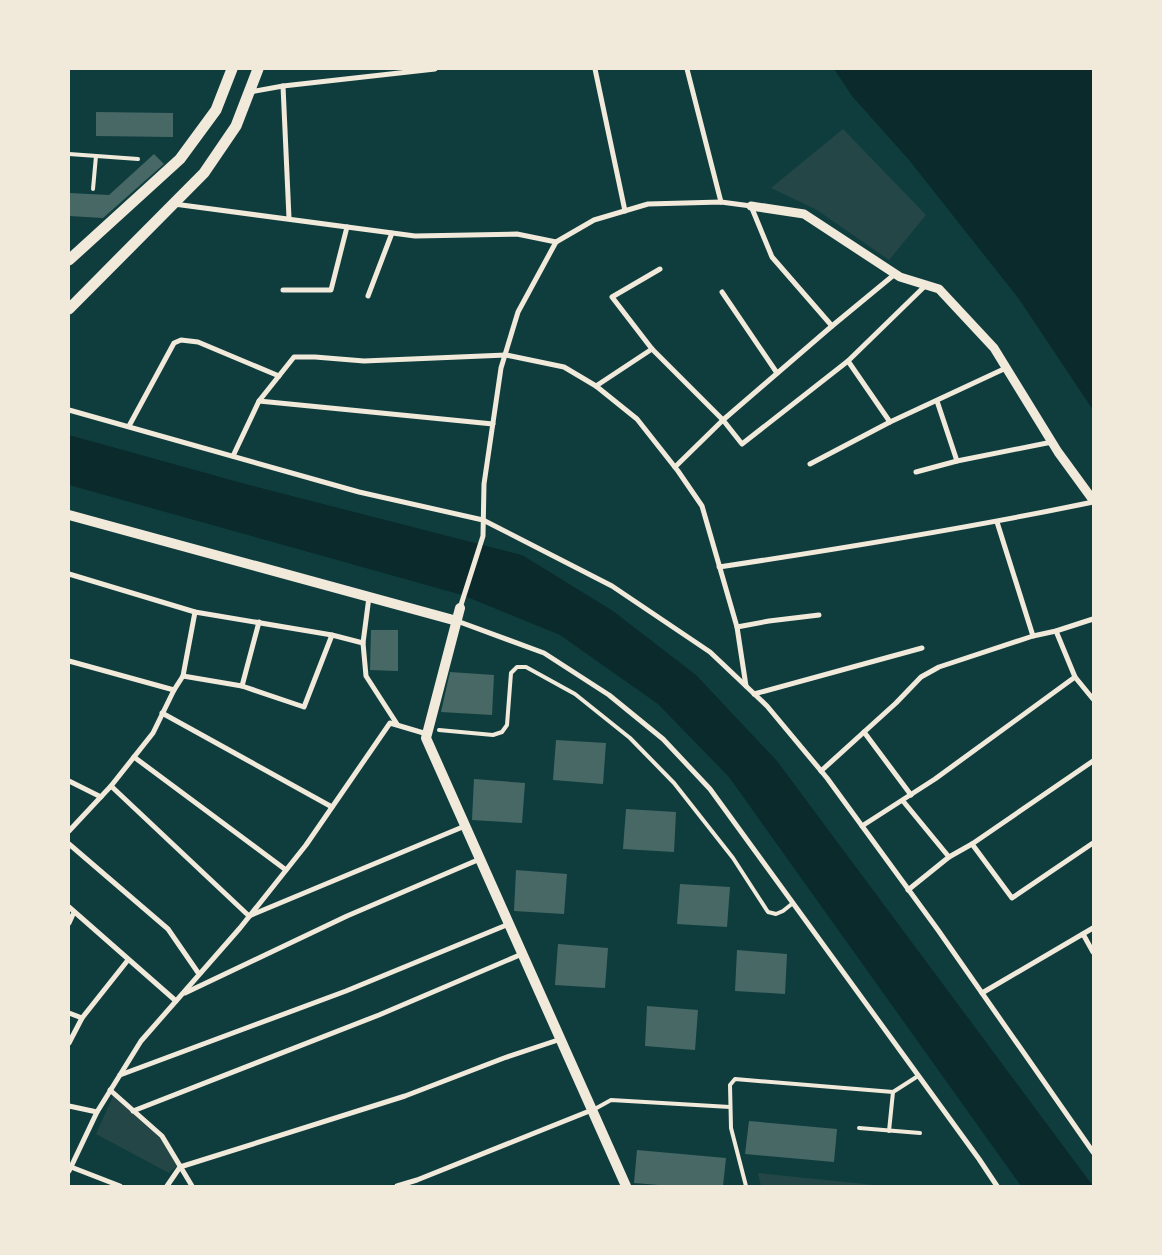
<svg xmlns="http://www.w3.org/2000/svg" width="1162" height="1255" viewBox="0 0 1162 1255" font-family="'Varela Round',sans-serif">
  <rect width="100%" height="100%" fill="#0f3d3e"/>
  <g fill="#244646">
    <path d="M843,129l83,86 -37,45 -72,-50 -46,-22z"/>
    <path d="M114,1094l48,42 16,29 -9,8 -73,-39z"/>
    <path d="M758,1173l117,12v1h-114z"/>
  </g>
  <g fill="#0a2a2b">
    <path d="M834,69h259v341l-74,-111 -110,-139 -57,-64z"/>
    <path d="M69,435l180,50 273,70 91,56 83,64 81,86 316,425h-72l-292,-409 -71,-73 -98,-69 -98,-40 -393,-110z"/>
  </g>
  <g fill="#486865">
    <path d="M96,112l77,1v24l-77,-1z"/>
    <path d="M154,154l10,10 -61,54 -34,-2v-23l40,2z"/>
    <path d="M371,630h27v41l-28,-1z"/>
    <path d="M450,672l44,3 -2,40 -51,-3z"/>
    <path d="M556,740l50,3 -3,41 -50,-4z"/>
    <path d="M474,779l51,4 -3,40 -50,-3z"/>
    <path d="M626,809l50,3 -2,40 -51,-3z"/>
    <path d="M516,870l51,4 -3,40 -50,-3z"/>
    <path d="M680,884l50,3 -3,40 -50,-3z"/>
    <path d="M558,944l50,4 -3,40 -50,-3z"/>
    <path d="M737,950l50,4 -2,40 -50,-3z"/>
    <path d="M647,1006l51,4 -3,40 -50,-4z"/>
    <path d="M749,1121l88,8 -3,33 -89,-8z"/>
    <path d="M637,1150l89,8 -3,28h-52l-37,-3z"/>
  </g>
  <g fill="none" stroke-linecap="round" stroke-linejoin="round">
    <g stroke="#f1e9da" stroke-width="4">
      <path d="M69,154l69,5"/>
      <path d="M93,189l3,-33"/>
      <path d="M439,730l54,5 9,-3 5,-7 4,-52 6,-6h9l49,27 55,44 44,45 59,75 35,54 8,2 7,-3 10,-8"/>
      <path d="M593,1110l18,-10 119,7"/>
      <path d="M859,1128l61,5"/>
      <path d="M889,1131l4,-39"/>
      <path d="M746,1186l-15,-58 -1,-43 5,-6 158,13 25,-16"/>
    </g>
    <g stroke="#f1e9da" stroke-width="5">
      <path d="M595,69l30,142"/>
      <path d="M687,69l34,133"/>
      <path d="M283,86l6,132"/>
      <path d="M250,92l33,-6 152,-17"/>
      <path d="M174,204l241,32 102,-2 39,8 38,-22 54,-16 73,-2 30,4 21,51 60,69"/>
      <path d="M660,269l-48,28 40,52 71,71 19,24 106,-83 78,-76"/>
      <path d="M283,290h48l16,-63"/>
      <path d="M722,292l55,81"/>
      <path d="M368,296l24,-63"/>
      <path d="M848,361l42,61"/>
      <path d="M596,386l56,-37"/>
      <path d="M259,401l234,23"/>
      <path d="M937,401l20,60"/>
      <path d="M69,410l290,82 124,28 129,66 98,66 57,54 60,72 111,152 155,222"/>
      <path d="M129,426l45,-83 7,-3 17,2 81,34"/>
      <path d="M233,456l26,-55 35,-44h21l49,4 142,-6 58,12 32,19 41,33 41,52 24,35 35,121 9,59"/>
      <path d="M810,464l80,-42 116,-54"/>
      <path d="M675,467l48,-47 109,-94 63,-52"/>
      <path d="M916,472l41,-11 95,-19"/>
      <path d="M997,522l36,114"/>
      <path d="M719,567c126,-19 250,-39 374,-65"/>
      <path d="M69,574l126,38 137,23 31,8"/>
      <path d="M369,597l-6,46 3,33 31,48"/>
      <path d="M460,608l23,-72 1,-52 17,-116 17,-56 38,-70"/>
      <path d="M457,621l87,32 65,42 54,44 47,50 269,370 18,27"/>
      <path d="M737,627l32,-6 50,-6"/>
      <path d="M1056,631l19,46 18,22"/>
      <path d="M69,661l105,29"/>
      <path d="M183,676l59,10 62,21 28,-72"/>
      <path d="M242,686l17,-64"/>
      <path d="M754,694l168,-46"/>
      <path d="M162,713l170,94"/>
      <path d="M864,732l47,63"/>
      <path d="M134,757l152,113"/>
      <path d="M821,771l75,-68 25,-26 18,-10 94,-31 23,-5 37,-12"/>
      <path d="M69,781l32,16"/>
      <path d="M111,786l138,130 216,-90"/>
      <path d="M903,801l46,56"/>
      <path d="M862,826l73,-47 140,-102"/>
      <path d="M69,831l42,-45 42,-53 21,-43 9,-14 12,-64"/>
      <path d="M69,844l99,85 31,45"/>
      <path d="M972,844l40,54 81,-55"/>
      <path d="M908,890l41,-33 23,-13 121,-83"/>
      <path d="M69,907l107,94"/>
      <path d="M69,923l5,-11"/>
      <path d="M1083,934l10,18"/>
      <path d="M185,993l162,-77 133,-57"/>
      <path d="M982,993l111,-65"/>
      <path d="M69,1013l13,5"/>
      <path d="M69,1043l13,-25 46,-58"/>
      <path d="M120,1075l226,-84 163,-67"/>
      <path d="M110,1090l52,46 30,50"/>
      <path d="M69,1106l28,6"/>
      <path d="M133,1111l246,-96 143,-61"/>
      <path d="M71,1167l49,19"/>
      <path d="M69,1171l28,-59 44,-71 99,-113 66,-83 84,-122 37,11"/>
      <path d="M167,1186l13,-19 225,-71 99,-38 57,-19"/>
      <path d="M397,1186l20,-6 175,-70"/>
    </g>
    <path stroke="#f1e9da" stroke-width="9" d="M751,206l53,8 96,63 39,12 55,59 64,104 35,48"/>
    <g stroke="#f1e9da" stroke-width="10">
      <path d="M69,515l388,106"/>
      <path d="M460,608l-34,130 200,448"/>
    </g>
    <g stroke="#f1e9da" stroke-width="11">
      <path d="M69,260l111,-101 36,-49 16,-41"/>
      <path d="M69,309l135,-136 32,-47 22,-57"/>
    </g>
  </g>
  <rect width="1162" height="1255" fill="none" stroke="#f1e9da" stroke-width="140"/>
</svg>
